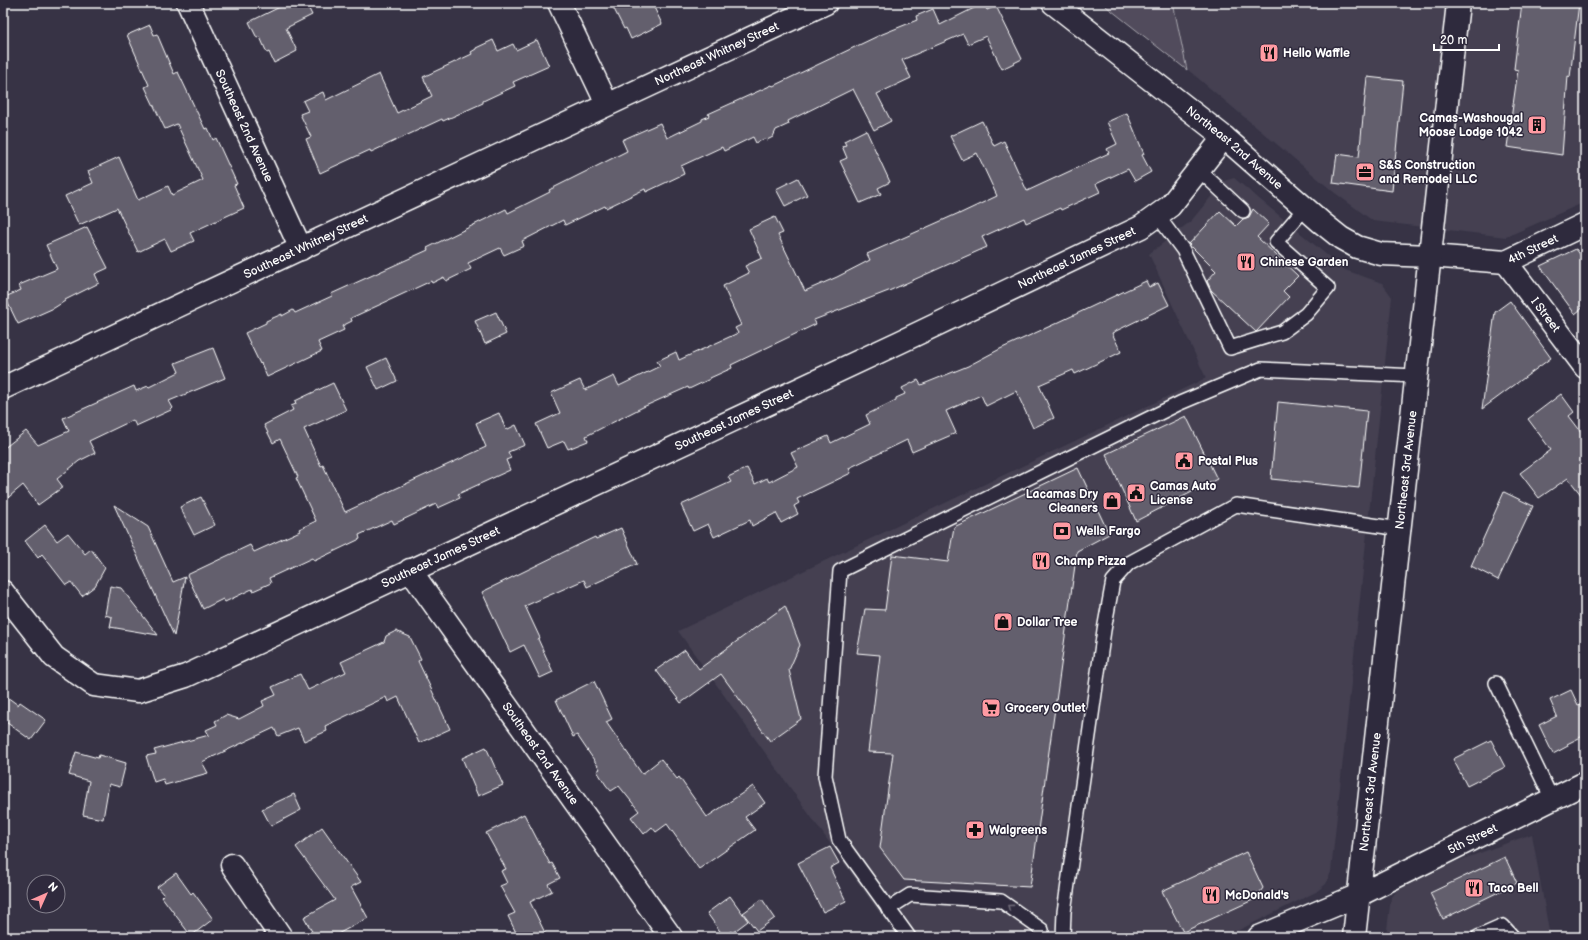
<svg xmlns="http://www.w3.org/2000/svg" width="1588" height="940" viewBox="0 0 1588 940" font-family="'Balsamiq Sans',sans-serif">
  <rect width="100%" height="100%" fill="#373345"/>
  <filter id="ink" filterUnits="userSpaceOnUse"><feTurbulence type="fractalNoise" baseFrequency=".025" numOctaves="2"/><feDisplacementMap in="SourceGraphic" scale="8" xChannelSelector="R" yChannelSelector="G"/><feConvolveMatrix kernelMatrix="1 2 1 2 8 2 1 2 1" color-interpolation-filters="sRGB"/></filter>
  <g filter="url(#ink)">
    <g fill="#444051">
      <path d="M1173,3h412v199l-79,35 -133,-16 -38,-28 -148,-124z"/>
      <path d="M1234,178l111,92 37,13 10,14 -61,575 -5,12 -10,8 -91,45h-328l-219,-306 528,-253 -57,-124 42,-33 33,-40z"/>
      <path d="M1532,834l18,103h-164l5,-39 15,-18z"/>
    </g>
    <path fill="#514c5c" stroke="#a8a6ae" d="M1102,3h71l14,67z"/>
    <g fill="#635f6d" stroke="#fff">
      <path d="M288,3h18l6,12 -26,13 11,23 -23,12 -5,-11 -2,1 -7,-16 -3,1 -8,-16z"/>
      <path d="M611,3h41l10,21 -31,15 -5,-11 -2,1z"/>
      <path d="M984,3l3,7 9,-4 26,53 -20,10 -16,-33 -18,8 -5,-10 -61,26 9,18 -34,16 14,27 -17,9 -21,-41 -65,32 1,3 -13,6 -3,7 -6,3 -3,-1 -8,4 -3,-6 -29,14 -2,-4 -41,19 3,8 -38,18 -1,-3 -39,19 -1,-2 -40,19 -2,-5 -41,21 2,5 -20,9 -4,-7 -32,15 3,6 -25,12 -2,-4 -12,6 -1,-2 -80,37 1,3 -10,5 2,4 -26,12 4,9 -55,26 -6,-14 -1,1 -15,-31 21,-10v-2l16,-7v2l11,-6 2,3 37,-17 -1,-2 97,-44 -1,-2 79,-39 2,4 42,-21 -1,-2 78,-39 -5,-11 38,-17 7,15 35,-17v-2l7,-3 -1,-2 64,-29 1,1 107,-51 37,-15 -1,-4 17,-7 7,16z"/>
      <path d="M1522,3h57l-9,74 -2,-1 -6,79 -55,-8 11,-77 -4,-1z"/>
      <path d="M150,25l4,10 3,-1 17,40 4,-2 27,57 3,-1 5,12 3,-2 21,46 -3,1 10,23 -54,25 4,8 -23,10 -6,-12 -27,13 -21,-44 -38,17 -14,-29 28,-13 -5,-12 31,-14 19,43 30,-14 4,9 31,-15 -26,-56 -12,5 -20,-42 4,-2 -22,-50z"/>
      <path d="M493,40l5,11 15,-7 3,6 21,-10 12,26 -36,16 2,4 -32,15v2l-40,18 -1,-2 -71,33 -1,-2 -50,23 -14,-34 5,-2 -11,-23 8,-3 -5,-10 20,-9 3,8 53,-26 18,39 35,-17 -9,-19 49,-23 -1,-2 5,-3v-1z"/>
      <path d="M1367,77l36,4 -11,110 -59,-8 4,-29 22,3z"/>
      <path d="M1127,113l17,41 -2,1 9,17 -16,9 -7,-12 -32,15 4,8 -39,18 -1,-2 -34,15 -2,-5 -42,19 5,10 -96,43 -77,30 2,4 -85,41 1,3 -22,10v1l-21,10 -1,-2 -45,20 -57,29 2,5 -20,8 -4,-8 -17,7 -11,-24 24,-11 -9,-20 29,-13 5,10 29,-14 5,10 41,-20 -3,-5 19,-9 3,8 59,-27 -3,-5 6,-3 -18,-39 26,-13 -4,-7 17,-8 -13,-29 26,-12 8,16 -5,2 27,56 32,-14 33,-17 -3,-6 92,-41v1l38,-18 -20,-43 -15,7 -12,-24 32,-15 12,25 10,-5 23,50 82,-38 -2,-4 10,-5 -10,-22z"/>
      <path d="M866,130l24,52 -12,6 3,6 -21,9 -20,-42 7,-3 -5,-12 4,-1 -2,-4z"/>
      <path d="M798,178l9,17 -22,11 -9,-17z"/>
      <path d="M1253,209l16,15 -12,13 41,39 -15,15 6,6 -33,35 -45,-42 -4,-9 9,-10 -27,-27 31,-33 16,15 7,-7 6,-2z"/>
      <path d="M87,227l21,41 -13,6 4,9 -34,17v1l-11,7 -36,16 -13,-27 16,-7 -2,-5 38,-16 -11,-24z"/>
      <path d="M1576,249l9,12v45l-10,8 -35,-48z"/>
      <path d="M1146,281l3,6 9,-4 11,22 -57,28 9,19 -46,22 -2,-4 -34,15 15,33 -21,10 -17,-37 -30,15 -5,-11 -35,16 10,22 -44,19 -5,-12 -58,28 2,5 -54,26 2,4 -5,3 4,8 -17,9 -5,-10 -24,13 -2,-6 -36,17 -6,-13 -15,7 -12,-26 50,-23 -3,-5 19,-9 8,16 12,-6 2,4 29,-15 -7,-14 37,-17 3,7 39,-19 -4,-9 30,-15v-2l9,-4 -3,-6 16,-8 3,5 47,-19 32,-17 57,-26z"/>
      <path d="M1510,301l41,57 -69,51 13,-97z"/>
      <path d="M496,312l10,22 -21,10 -10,-23z"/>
      <path d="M213,348l12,30 -56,23 4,7 -2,2 -35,16 -3,-6 -44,21 6,12 -16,8 -22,18 6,8 -25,18 -15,-20 -20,17v-53l23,-18 12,14 31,-14 -6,-13 71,-32 2,5 12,-5 1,1 30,-15 -4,-9z"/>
      <path d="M386,358l11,23 -19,9 -11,-23z"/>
      <path d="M333,383l13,27 -42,19 17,37 2,-1 22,47 141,-65 -10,-24 23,-10 7,17 10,-5 9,20 -17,7 3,6 -5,2 4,10 -52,24 2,4 -22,10 -2,-4 -42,20 -2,-4 -33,15 1,4 -46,22 -2,-3 -43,20 2,5 -18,8 -1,-2 -27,13 -2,-3 -20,10 -16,-34 63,-30 4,7 46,-21 -1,-2 17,-8 -20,-43 2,-1 -18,-38 -7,4 -9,-18 29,-15 -2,-4 5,-2 -1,-3z"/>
      <path d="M1561,394l13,18 -5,4 16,21v63l-17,-22 -29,20 -19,-25 31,-23 -23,-31z"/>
      <path d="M1278,402l89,9 -8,77 -88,-9z"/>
      <path d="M1186,416l31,63 -81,42 -30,-67z"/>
      <path d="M1078,468l31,66 -32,17 -47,336 -126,-7 -24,-32 13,-95 -25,-1 12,-97 -23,-2 8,-44 20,1 7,-55 56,7 6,-35z"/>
      <path d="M1504,492l29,14 -35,74 -27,-14z"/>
      <path d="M201,497l14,28 -21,10 -14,-28z"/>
      <path d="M114,505l34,22 25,55 12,-5 -11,59z"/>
      <path d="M45,525l12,16 11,-8 17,21 6,-5 14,19 -10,18 -13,10 -11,-14 -5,3 -24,-31 -4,4 -13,-17z"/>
      <path d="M621,528l16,36 -50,23 -3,-7 -59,26 15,32 -2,1 15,33 -13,6 -16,-33 -14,7 -28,-60 88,-43 25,-12 1,2z"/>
      <path d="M110,586l11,2 37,47 -48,-8 2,-10 -7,-2z"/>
      <path d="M785,606l15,39 -11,25 12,49 -31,22 -49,-67 -40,29 -25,-33 29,-20 14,19z"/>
      <path d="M396,631l14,6 11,22 -3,2 32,68 -31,14 -21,-46 -10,5 -2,-5 -61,29 2,5 -23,10 -6,-13 -20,8 -4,-8 -72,34 6,11 -43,12 -2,-6 -9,3 -8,-26 10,-2 -2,-4 55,-15 -3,-5 11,-5 -2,-4 11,-6 13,4 25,-13 -2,-5 14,-6 -4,-8 28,-13 8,16 38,-18 -5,-10 43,-20 2,-6z"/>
      <path d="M594,681l18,38 -6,3 36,52 19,-15 16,20 2,-2 28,40 46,-31 12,17 -20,14 10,13 -56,39 -32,-45 -11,8 -4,-5 -8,7 -13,-17 8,-6 -20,-25 -8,5 -5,-6 -9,-14 3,-2 -23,-34 -4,2 -17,-37z"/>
      <path d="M1571,690l7,15 7,-3v33l-18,9 1,2 -15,8 -14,-29 18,-9 -7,-16z"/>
      <path d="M3,694l15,11 2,-3 26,18 -15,20 -28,-20z"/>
      <path d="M1491,740l14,27 -38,19 -14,-27z"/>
      <path d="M486,747l17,38 -25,11 -16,-38z"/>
      <path d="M76,752l22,6 1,-3 27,8 -6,24 -11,-3 -6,35 -20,-4 6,-34 -20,-6z"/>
      <path d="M294,794l7,16 -30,16 -9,-17z"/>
      <path d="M524,814l26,50 2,-1 8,15 -12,6 4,7 -22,11 17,35h-29l-10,-21 7,-3 -15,-27 7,-3 -6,-12 5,-2 -20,-36z"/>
      <path d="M322,827l39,55 -10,5 17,31 -36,19h-17l-11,-20 31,-17 -39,-53z"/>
      <path d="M830,847l9,16 -9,5 16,33 -23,11 -25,-49z"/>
      <path d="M1246,852l17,36 -8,11 -72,33 -21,-41z"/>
      <path d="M1505,857l12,26 -74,36 -13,-26z"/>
      <path d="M176,873l15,21 2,-2 20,27 -22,17 -29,-39 2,-2 -7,-8z"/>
      <path d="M730,896l18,25 -16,12 -1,-2 -7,6 -17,-24z"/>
      <path d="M762,899l13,19 -18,13 -14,-18z"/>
    </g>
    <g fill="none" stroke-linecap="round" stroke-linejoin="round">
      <g stroke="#fff" stroke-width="16">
        <g id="lane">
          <path d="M1199,170l44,41"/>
          <path d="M1157,215l26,35 47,98 52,-16 24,-18 22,-26 -52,-46 29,-34"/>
          <path d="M1496,683l56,116"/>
          <path d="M888,909l22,-14 91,6 41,29"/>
          <path d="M909,937l-70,-97 -14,-64 15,-205 340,-168 81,-34 156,7"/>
          <path d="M1063,937l1,-25 40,-282 9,-49 16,-18 107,-58 164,24"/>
          <path d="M1478,937l25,-11 10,11"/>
        </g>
      </g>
      <g stroke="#fff" stroke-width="25">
        <g id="street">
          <path id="s1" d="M188,3l113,246"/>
          <path d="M559,3l48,101"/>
          <path id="s2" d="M1430,256l76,6 79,-38"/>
          <path id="s3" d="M1506,262l79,105"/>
          <path id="s4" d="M410,570l261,367"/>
          <path id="s5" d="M3,592l51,65 40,28 44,6 48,-15 714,-334 241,-115 29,-21 54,-69"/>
          <path d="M232,865l49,72"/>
          <path id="s6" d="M1259,937l100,-42 226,-112"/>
        </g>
      </g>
      <g stroke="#fff" stroke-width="25">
        <g id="secondary">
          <path id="s7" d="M1053,3l171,134 97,85 20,16 16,9 24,7 49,2"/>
          <path id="s8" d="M3,388c275,-128 548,-258 823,-385"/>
        </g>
      </g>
      <g stroke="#fff" stroke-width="25">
        <g id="primary">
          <path id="s9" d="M1354,937l104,-934"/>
        </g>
      </g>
      <use href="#lane" stroke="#2f2a3d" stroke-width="13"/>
      <use href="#street" stroke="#2f2a3d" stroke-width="22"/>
      <use href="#secondary" stroke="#2f2a3d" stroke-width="22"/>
      <use href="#primary" stroke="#2f2a3d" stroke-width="22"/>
      <g stroke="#fff" stroke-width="4.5">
        <path id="rail" d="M3,931l5,6"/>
      </g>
      <use href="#rail" stroke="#2f2a3d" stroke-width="3" stroke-dasharray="9" stroke-linecap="butt"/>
    </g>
    <defs><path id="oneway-chevron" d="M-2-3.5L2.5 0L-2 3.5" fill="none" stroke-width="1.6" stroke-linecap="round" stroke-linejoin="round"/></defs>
    <use stroke="#6d6a77" href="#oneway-chevron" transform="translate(1010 907) rotate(-144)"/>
  </g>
  <defs>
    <g id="restaurant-square" transform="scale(1)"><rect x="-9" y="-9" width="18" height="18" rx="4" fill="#ff9aa2" stroke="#2f2a3d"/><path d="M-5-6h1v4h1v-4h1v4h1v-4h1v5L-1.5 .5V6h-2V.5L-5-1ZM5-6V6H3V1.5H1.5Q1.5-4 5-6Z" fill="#111"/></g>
    <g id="building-square" transform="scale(1)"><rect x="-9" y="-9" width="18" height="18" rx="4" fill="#ff9aa2" stroke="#2f2a3d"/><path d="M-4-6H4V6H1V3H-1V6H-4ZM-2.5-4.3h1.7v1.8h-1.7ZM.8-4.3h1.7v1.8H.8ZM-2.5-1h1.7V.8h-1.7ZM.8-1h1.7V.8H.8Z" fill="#111"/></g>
    <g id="office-square" transform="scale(1)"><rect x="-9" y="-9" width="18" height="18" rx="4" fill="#ff9aa2" stroke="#2f2a3d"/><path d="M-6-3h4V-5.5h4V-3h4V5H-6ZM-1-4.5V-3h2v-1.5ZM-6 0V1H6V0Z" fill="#111"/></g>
    <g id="civic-square" transform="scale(1)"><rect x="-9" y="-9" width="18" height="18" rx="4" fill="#ff9aa2" stroke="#2f2a3d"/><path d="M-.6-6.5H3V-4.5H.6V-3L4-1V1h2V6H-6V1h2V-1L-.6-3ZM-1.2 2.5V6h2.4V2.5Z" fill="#111"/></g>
    <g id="shop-square" transform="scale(1)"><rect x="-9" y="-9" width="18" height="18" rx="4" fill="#ff9aa2" stroke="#2f2a3d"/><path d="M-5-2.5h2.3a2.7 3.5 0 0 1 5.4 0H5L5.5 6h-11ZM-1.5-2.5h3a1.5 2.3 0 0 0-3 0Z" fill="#111"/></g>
    <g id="bank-square" transform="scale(1)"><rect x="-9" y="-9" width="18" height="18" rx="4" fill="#ff9aa2" stroke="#2f2a3d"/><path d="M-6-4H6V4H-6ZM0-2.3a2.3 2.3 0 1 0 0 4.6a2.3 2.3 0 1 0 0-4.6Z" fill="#111"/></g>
    <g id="supermarket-square" transform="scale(1)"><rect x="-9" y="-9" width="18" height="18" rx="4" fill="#ff9aa2" stroke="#2f2a3d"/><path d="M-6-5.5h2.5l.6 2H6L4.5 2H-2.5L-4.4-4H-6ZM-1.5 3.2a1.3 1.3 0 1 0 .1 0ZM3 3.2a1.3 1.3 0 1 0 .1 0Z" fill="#111"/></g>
    <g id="pharmacy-square" transform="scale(1)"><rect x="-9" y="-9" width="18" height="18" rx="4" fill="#ff9aa2" stroke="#2f2a3d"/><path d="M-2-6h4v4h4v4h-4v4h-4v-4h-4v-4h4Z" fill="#111"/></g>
  </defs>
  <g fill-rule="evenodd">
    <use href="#restaurant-square" x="1269" y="53"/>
    <use href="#building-square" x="1537" y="125"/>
    <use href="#office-square" x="1365" y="172"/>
    <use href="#restaurant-square" x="1246" y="262"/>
    <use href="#civic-square" x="1184" y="461"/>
    <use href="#civic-square" x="1136" y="493"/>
    <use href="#shop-square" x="1112" y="501"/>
    <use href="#bank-square" x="1062" y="531"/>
    <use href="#restaurant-square" x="1041" y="561"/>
    <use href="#shop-square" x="1003" y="622"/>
    <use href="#supermarket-square" x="991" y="708"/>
    <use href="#pharmacy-square" x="975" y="830"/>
    <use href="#restaurant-square" x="1474" y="888"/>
    <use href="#restaurant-square" x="1211" y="895"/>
  </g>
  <g text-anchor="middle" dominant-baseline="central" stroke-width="3" stroke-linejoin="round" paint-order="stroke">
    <g font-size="12" fill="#fff" stroke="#2f2a3d">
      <text stroke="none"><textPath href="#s8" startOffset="788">Northeast Whitney Street</textPath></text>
      <text stroke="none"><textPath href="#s1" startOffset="135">Southeast 2nd Avenue</textPath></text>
      <text stroke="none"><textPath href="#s7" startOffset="232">Northeast 2nd Avenue</textPath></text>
      <text stroke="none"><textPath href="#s8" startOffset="334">Southeast Whitney Street</textPath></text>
      <text stroke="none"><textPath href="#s2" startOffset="106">4th Street</textPath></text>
      <text stroke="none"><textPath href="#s5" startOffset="1210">Northeast James Street</textPath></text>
      <text stroke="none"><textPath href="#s3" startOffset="66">I Street</textPath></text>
      <text stroke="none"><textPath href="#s5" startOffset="831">Southeast James Street</textPath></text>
      <text stroke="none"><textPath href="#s9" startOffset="470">Northeast 3rd Avenue</textPath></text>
      <text stroke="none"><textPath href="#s5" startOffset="507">Southeast James Street</textPath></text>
      <text stroke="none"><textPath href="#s4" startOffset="225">Southeast 2nd Avenue</textPath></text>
      <text stroke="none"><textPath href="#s9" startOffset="146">Northeast 3rd Avenue</textPath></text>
      <text stroke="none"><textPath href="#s6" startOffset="235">5th Street</textPath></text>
    </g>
    <g font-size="12" font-weight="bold" fill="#fff" stroke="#2f2a3d" text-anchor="start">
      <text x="1283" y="53">Hello Waffle</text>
      <text x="1523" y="118" text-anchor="end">Camas-Washougal<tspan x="1523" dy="14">Moose Lodge 1042</tspan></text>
      <text x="1379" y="165">S&amp;S Construction<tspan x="1379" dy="14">and Remodel LLC</tspan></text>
      <text x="1260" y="262">Chinese Garden</text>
      <text x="1198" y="461">Postal Plus</text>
      <text x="1150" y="486">Camas Auto<tspan x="1150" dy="14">License</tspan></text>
      <text x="1098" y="494" text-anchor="end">Lacamas Dry<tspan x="1098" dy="14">Cleaners</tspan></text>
      <text x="1076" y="531">Wells Fargo</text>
      <text x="1055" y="561">Champ Pizza</text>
      <text x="1017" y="622">Dollar Tree</text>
      <text x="1005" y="708">Grocery Outlet</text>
      <text x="989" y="830">Walgreens</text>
      <text x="1488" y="888">Taco Bell</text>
      <text x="1225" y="895">McDonald's</text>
    </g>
  </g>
  <rect width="1588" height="940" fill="none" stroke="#2f2a3d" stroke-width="16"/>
  <rect x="8" y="8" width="1572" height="924" fill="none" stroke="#fff" stroke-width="1.5" filter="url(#ink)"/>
  <g transform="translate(46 894) rotate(45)"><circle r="19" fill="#2f2a3d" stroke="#827f8b"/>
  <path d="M0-3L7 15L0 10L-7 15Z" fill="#ff9aa2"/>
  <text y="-6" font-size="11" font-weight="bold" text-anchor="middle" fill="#ffffff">N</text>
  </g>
  <path d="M1434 44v6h65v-6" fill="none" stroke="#ffffff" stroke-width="2"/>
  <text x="1440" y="44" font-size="12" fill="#ffffff" stroke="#2f2a3d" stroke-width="3" paint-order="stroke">20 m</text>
</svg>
